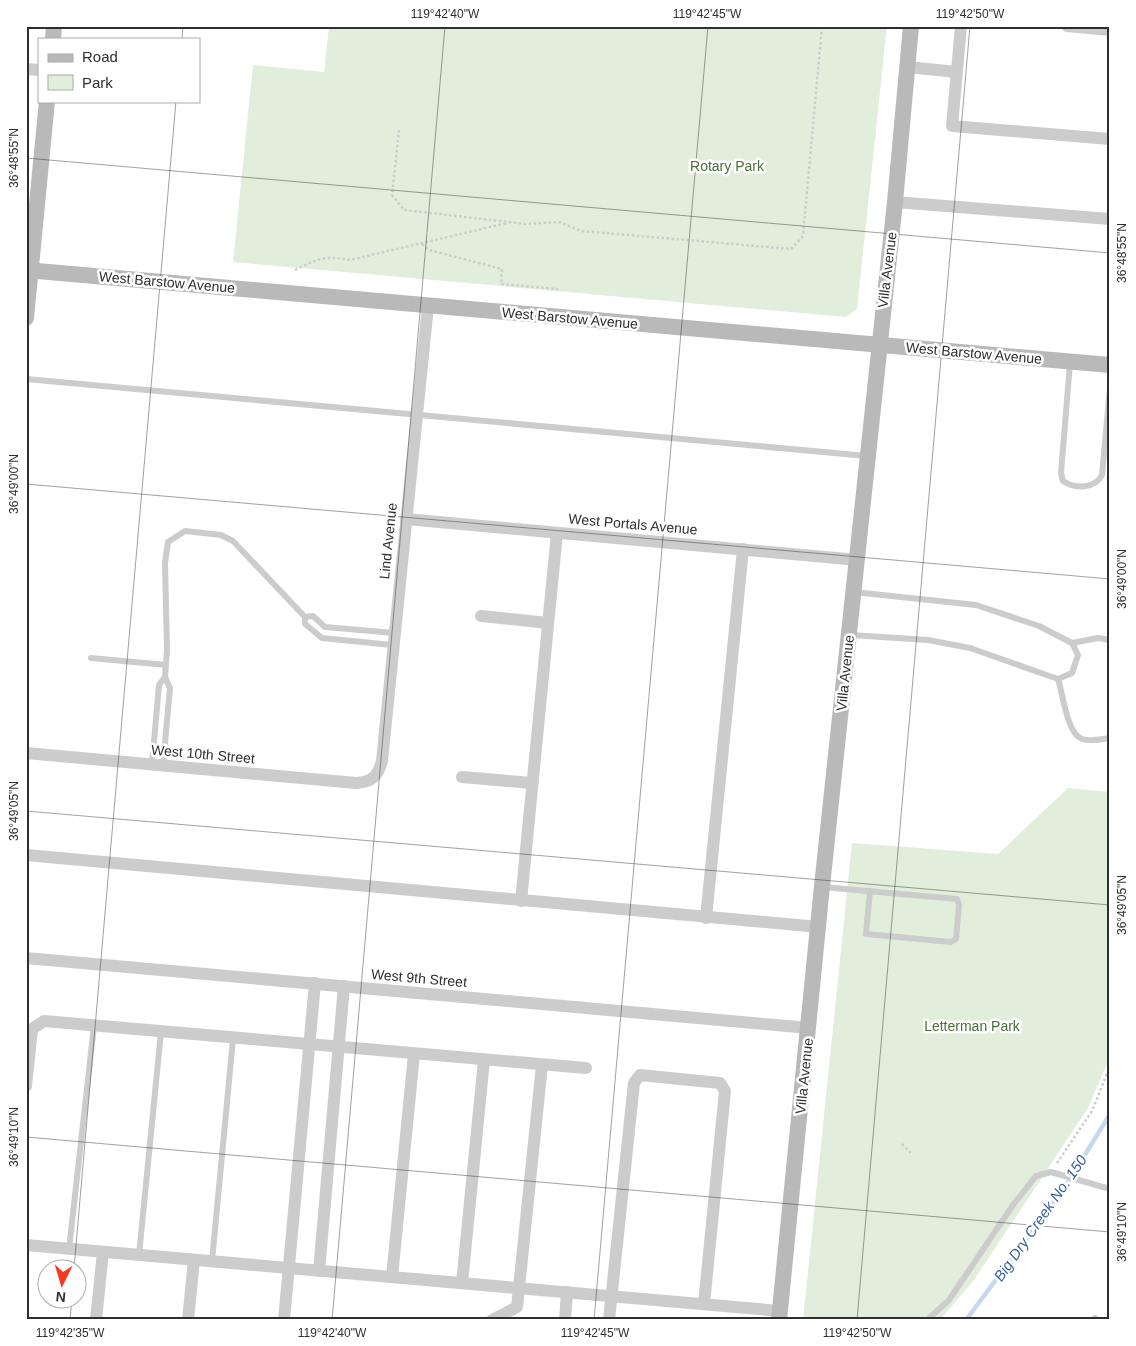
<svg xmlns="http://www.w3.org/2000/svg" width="1136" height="1346" viewBox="0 0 1136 1346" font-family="Arial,sans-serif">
  <rect width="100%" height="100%" fill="#fff"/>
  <g fill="#e2eedc">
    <path d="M329,26h558l-30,283 -11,8 -613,-55 20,-197 71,7z"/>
    <path d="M1068,788l42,4v265l-22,51 -114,172 -34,40h-137l49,-477 146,11z"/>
  </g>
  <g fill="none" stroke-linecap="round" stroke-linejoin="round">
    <path stroke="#c6d8ef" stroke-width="4.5" d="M966,1320l101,-136 43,-70"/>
    <g stroke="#ccc" stroke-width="2.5" stroke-dasharray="2.5 2.5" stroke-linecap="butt">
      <path d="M399,130l-7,65 12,15 122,14 33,-2 23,9 209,18 12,-13 19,-210"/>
      <path d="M422,244l7,6 73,19 -1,15 56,5v4"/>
      <path d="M295,270c22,-11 30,-15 55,-10l157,-37"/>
      <path d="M902,1144l10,10"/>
      <path d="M1057,1163l35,-52 18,-45"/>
    </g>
    <g stroke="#ccc" stroke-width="6">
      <path d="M1070,363l-9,110 2,8c12,8 32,8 39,-6l8,-87"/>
      <path d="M26,379l841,77"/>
      <path d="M305,617l8,-1 12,11 69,6"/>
      <path d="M851,635l77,5 42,8 88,31 14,-6 6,-18 -6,-12 -33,-17 -63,-21 -122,-13"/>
      <path d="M1072,643l26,-5 12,2"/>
      <path d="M91,658l75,7"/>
      <path d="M1058,679c5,15 9,55 24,60 9,3 19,0 28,-1"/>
      <path d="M152,764l7,-79 6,-8"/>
      <path d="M163,765l7,-77 -5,-11 2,-27 -2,-87 3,-21 17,-11 36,4 12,6 72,76v7l17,14 70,7"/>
      <path d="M823,887l134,12 2,6 -3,34 -5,3 -85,-8 4,-43"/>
      <path d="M69,1249l25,-223"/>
      <path d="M139,1255l22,-223"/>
      <path d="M212,1261l21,-222"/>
      <path d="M927,1320l22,-20 64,-95 23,-29 15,-4 59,17"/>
      <path d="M1095,1320v-2"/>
    </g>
    <g stroke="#ccc" stroke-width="12">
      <path d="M961,26l-9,100 158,13"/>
      <path d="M1067,26l43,4"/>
      <path d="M908,67l48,5"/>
      <path d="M26,69l13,1"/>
      <path d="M895,202l215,17"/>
      <path d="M406,519l452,41"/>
      <path d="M481,616l67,7"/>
      <path d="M26,753l330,30c16,-1 22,-7 26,-22l46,-455"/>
      <path d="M462,777l70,6"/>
      <path d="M26,855l793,72"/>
      <path d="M521,901l36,-368"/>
      <path d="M706,918l37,-369"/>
      <path d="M26,958l783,70"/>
      <path d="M26,1086l6,-57 12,-8 542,47"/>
      <path d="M26,1245l754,66"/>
      <path d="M319,1271l25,-285"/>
      <path d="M392,1277l22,-223"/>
      <path d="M462,1283l22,-223"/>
      <path d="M96,1320l7,-68"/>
      <path d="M188,1320l6,-60"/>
      <path d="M284,1320l31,-337"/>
      <path d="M492,1320l25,-13 25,-242"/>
      <path d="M565,1320l2,-28"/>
      <path d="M609,1320l25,-237 6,-8 80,8 5,8 -21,213"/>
    </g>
    <g stroke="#b9b9b9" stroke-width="16">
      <path d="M53,39l1,-13"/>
      <path d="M26,270l1084,95"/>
      <path d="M26,318l21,-217"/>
      <path d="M779,1320l43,-434 73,-684 16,-176"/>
    </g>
  </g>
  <path fill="none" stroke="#2f2f2f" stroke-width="1" stroke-opacity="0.45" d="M182,39l1,-13M26,158l1084,95M26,484l1084,95M26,811l1084,94M26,1137l1084,95M74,1268l102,-1167M70,1320l2,-22M332,1320l113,-1294M594,1320l114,-1294M857,1320l113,-1294"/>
  <g text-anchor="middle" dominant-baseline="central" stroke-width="5" stroke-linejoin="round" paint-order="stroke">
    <g font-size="14" fill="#486f38" stroke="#fff">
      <text x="727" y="166">Rotary Park</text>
      <text x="972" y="1026">Letterman Park</text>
    </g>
    <g font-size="14" fill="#2f2f2f" stroke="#fff">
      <text transform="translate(887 270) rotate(-83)">Villa Avenue</text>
      <text transform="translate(167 282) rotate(5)">West Barstow Avenue</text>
      <text transform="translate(570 318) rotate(5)">West Barstow Avenue</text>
      <text transform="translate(974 353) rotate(5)">West Barstow Avenue</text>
      <text transform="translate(633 524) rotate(5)">West Portals Avenue</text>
      <text transform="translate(388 541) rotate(-84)">Lind Avenue</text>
      <text transform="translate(845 673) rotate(-84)">Villa Avenue</text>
      <text transform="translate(203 754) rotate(5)">West 10th Street</text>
      <text transform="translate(419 978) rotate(5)">West 9th Street</text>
      <text transform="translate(804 1076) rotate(-84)">Villa Avenue</text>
    </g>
    <g font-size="15" font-style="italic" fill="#356199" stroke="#fff">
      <text transform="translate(1040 1218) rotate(-55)">Big Dry Creek No. 150</text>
    </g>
  </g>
  <rect width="1136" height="1346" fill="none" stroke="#ffffff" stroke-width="55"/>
  <rect x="38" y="38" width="162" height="65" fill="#ffffff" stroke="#acacac"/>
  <rect x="48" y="54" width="25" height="8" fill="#b9b9b9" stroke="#acacac"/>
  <text x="82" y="62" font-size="15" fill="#2f2f2f">Road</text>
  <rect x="48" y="75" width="25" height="15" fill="#e2eedc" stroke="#acacac"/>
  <text x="82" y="88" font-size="15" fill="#2f2f2f">Park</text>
  <g transform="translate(62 1284) rotate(185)"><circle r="24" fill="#ffffff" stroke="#acacac"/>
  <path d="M0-4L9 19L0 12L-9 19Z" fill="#f53822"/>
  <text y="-8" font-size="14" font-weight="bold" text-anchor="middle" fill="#2f2f2f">N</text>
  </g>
  <rect x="28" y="28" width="1080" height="1290" fill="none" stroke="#2f2f2f" stroke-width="2"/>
  <g font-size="12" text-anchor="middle" fill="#2f2f2f">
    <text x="445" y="18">119°42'40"W</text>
    <text x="707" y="18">119°42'45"W</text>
    <text x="970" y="18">119°42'50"W</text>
    <text transform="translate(14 158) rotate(-90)" y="4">36°48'55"N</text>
    <text transform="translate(1122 253) rotate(-90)" y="4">36°48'55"N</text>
    <text transform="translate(14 484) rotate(-90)" y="4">36°49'00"N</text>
    <text transform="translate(1122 579) rotate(-90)" y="4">36°49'00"N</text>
    <text transform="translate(14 811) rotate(-90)" y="4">36°49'05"N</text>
    <text transform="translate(1122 905) rotate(-90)" y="4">36°49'05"N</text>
    <text transform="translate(14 1137) rotate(-90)" y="4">36°49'10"N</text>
    <text transform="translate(1122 1232) rotate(-90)" y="4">36°49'10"N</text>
    <text x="70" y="1337">119°42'35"W</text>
    <text x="332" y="1337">119°42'40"W</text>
    <text x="595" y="1337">119°42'45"W</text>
    <text x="857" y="1337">119°42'50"W</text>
  </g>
</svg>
